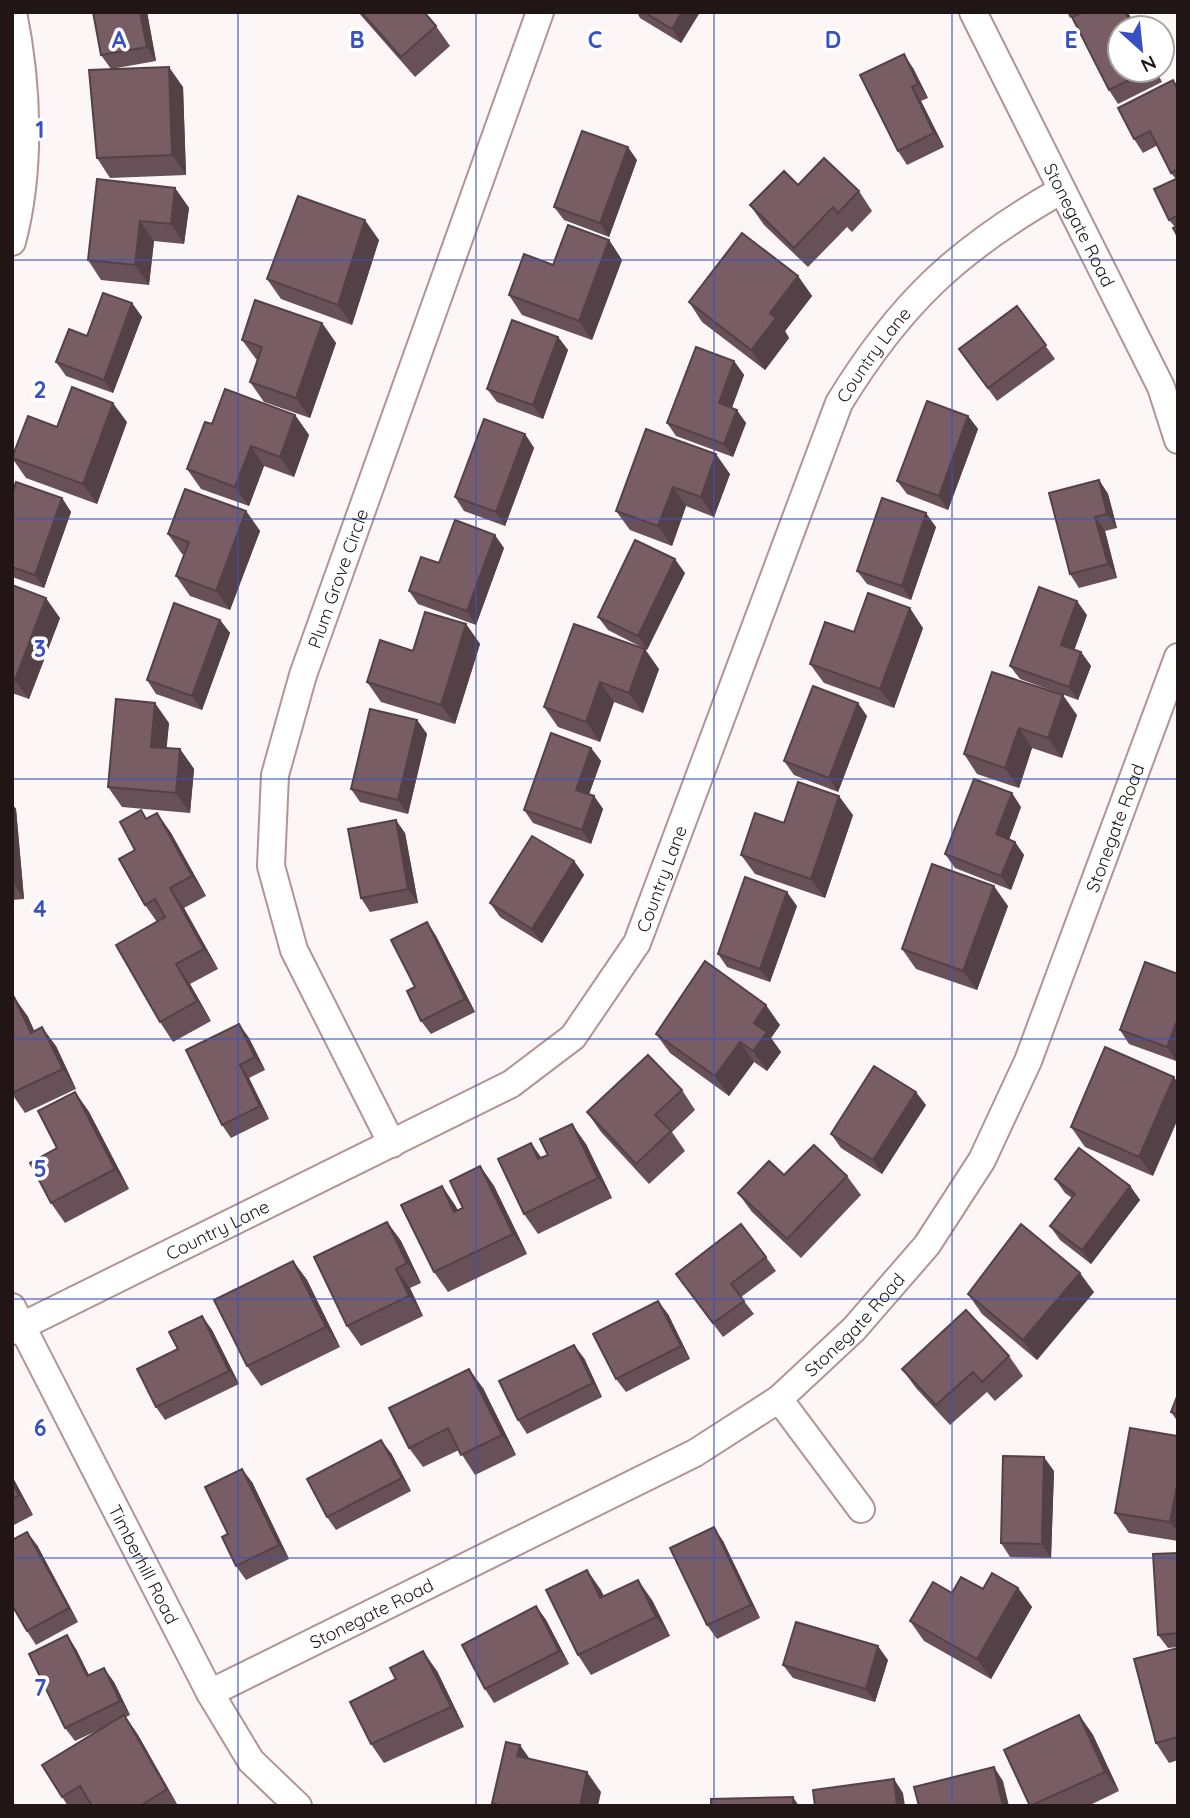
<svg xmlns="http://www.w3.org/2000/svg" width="1190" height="1818" viewBox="0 0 1190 1818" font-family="Quicksand,sans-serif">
  <rect width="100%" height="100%" fill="#fdf6f6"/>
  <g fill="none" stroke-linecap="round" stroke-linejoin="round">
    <g stroke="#b29492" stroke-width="30">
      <g id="minor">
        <path id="s1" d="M973,12l188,375 17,53"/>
        <path d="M12,242c19,-72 16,-156 1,-230"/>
        <path id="s2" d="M392,1144l-98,-194 -23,-84 4,-91 28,-100 237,-663"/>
        <path id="s3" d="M12,1307l198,386 41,68 47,45"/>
        <path id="s4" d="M12,1331l499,-247 62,-47 64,-94 202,-540c61,-100 119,-154 221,-212"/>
        <path d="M779,1399l82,110"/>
        <path id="s5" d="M210,1693l485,-240 84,-54 75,-70 73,-84 55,-85 46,-99 150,-404"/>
      </g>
    </g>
    <use href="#minor" stroke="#fff" stroke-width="26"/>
  </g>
  <g fill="#675057">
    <path d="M93,12h54l9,49 -45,8 -10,-14z"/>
    <path d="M358,12h66l12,14 14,20 -35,31z"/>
    <path d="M637,12h63l-19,31 -41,-25z"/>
    <path d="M1067,12h14l-11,6z"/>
    <path d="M913,68l15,30 -7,3 23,46 -37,18 -9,-14z"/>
    <path d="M1120,70h36l6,12 -44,22 -9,-14z"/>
    <path d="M183,87l3,88 -76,3 -13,-20z"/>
    <path d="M1178,87v150l-3,-10 -6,-7 7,-41 -5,-6 -13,-28 -15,8 -9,-14z"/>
    <path d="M637,160l-28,77 -45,-17 -10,-13z"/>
    <path d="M798,185l61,6 13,20 -20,21 -5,-5 -39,40 -44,-42 -14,-20z"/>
    <path d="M175,188l14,20 -5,36 -30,-3 -5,44 -48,-5 -13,-20z"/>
    <path d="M379,240l-27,85 -71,-26 -14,-20z"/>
    <path d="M609,240l13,20 -30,80 -70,-25 -13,-20z"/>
    <path d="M798,276l14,20 -27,35 4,7 -24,32 -63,-48 -13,-20z"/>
    <path d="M132,303l10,14 -29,76 -47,-17 -10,-14 31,-26z"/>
    <path d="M1017,306l38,53 -58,42 -38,-52z"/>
    <path d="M322,323l14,20 -26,75 -46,-16 -14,-20 8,-22 -2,-1 -14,-19z"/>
    <path d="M558,337l10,13 -25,69 -46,-17 -10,-13z"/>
    <path d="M734,361l10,14 -12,33 14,15 -13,34 -57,-21 -9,-13z"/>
    <path d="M295,415l14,20 -15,42 -30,-11 -15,40 -48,-17 -14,-20 25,-45z"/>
    <path d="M968,416l10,13 -30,81 -41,-16 -10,-13z"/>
    <path d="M127,422l-30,82 -71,-26 -14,-20 45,-31z"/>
    <path d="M646,429l84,45 -16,43 -28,-11 -14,40 -42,-16 -14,-19z"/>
    <path d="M525,434l9,14 -29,78 -41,-15 -9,-14z"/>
    <path d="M1099,480l9,14 9,34 -12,3 12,47 -38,10 -9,-14z"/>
    <path d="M12,494l50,4 9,14 -27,76 -32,-11z"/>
    <path d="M246,511l14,20 -30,79 -40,-14 -14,-20 8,-21 -2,-1 -14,-20z"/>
    <path d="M936,527l-25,73 -44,-16 -10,-13z"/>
    <path d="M504,548l-28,77 -58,-21 -9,-13 30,-28z"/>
    <path d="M685,573l-38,77 -39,-20 -10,-13z"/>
    <path d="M12,585l48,33 -31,81 -17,-6z"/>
    <path d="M1087,615l-13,35 7,2 10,14 -13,34 -58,-21 -10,-13z"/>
    <path d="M220,620l10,13 -28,77 -46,-16 -9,-14z"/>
    <path d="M466,624l14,20 -25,80 -74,-22 -14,-20 46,-31z"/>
    <path d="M574,624l85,45 -16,44 -29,-11 -14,40 -42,-15 -14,-20z"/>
    <path d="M923,628l-29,80 -70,-25 -14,-19 44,-32z"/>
    <path d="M992,672l85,43 -15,43 -30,-10 -13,40 -42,-14 -13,-20z"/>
    <path d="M867,716l-29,76 -44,-17 -10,-14z"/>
    <path d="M417,720l10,14 -19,80 -48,-12 -9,-13z"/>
    <path d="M169,723l-3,25 14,1 14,20 -4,44 -68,-6 -14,-20z"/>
    <path d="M591,748l10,13 -12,33 5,2 9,13 -12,35 -58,-21 -9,-13z"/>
    <path d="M12,804l4,5 8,90 -12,1z"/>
    <path d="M1021,807l-12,32 6,3 9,13 -13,35 -56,-22 -10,-14z"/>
    <path d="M157,813l14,20 35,63 -22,12 34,61 -28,15 21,37 -38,21 -13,-20 -3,-100 -12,-17 -10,-55 12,-31z"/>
    <path d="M853,815l-28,83 -70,-24 -14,-19 43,-32z"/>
    <path d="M405,833l13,70 -48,9 -9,-14z"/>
    <path d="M574,861l10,14 -42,68 -42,-26 -10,-14z"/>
    <path d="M797,906l-27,76 -43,-15 -9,-13z"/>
    <path d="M1008,906l-31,84 -61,-21 -14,-20z"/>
    <path d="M427,922l9,14 39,76 -44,22 -10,-13 -6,-34z"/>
    <path d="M1178,974v83l-2,4 -47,-17 -9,-14z"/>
    <path d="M14,997l14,20 6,14 22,15 20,43 -51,24 -13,-19v-96z"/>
    <path d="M239,1024l10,14 16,32 -16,8 20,41 -38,19 -9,-13z"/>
    <path d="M780,1025l-9,13 10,14 -14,19 -13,-9 -25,34 -59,-43 -14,-19z"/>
    <path d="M1105,1047l48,129 -68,-29 -14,-20z"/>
    <path d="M682,1090l13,20 -23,22 13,19 -36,33 -48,-52 -14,-20z"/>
    <path d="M75,1092l14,20 40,77 -64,34 -14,-20 6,-55z"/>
    <path d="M926,1105l-44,69 -41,-26 -10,-14z"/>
    <path d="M531,1143l10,15 45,-14 26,54 -74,36 -14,-20z"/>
    <path d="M480,1166l14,20 33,68 -79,38 -14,-20 8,-86 16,24 5,-2z"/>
    <path d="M784,1175l63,1 14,19 -60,63 -49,-46 -14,-19z"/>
    <path d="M1055,1179l75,7 10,14 -49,64 -31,-24 -10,-14 22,-28 -7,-5z"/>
    <path d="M387,1222l14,19 20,42 -11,5 13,28 -62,30 -14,-20z"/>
    <path d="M766,1257l10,14 -35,26 13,17 -31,23 -47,-63z"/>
    <path d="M293,1261l14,19 33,67 -79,39 -14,-20z"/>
    <path d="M1094,1292l-57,68 -55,-46 -14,-20z"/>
    <path d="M668,1314l22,45 -64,33 -10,-13z"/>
    <path d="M202,1316l10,14 27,54 -74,36 -9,-13 22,-58z"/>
    <path d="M1009,1356l14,20 -28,25 -8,-9 -37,33 -34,-37 -14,-19z"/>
    <path d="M584,1358l18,39 -75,37 -9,-14z"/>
    <path d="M483,1388l33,67 -41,20 -16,-25 -36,17 -14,-19z"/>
    <path d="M1178,1394v28l-7,-10z"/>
    <path d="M1178,1436v105l-49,-8 -14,-20z"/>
    <path d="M391,1453l20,38 -75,39 -9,-13z"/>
    <path d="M1054,1471l-3,87 -41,-1 -9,-14z"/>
    <path d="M12,1476l21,39 -21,11z"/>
    <path d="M252,1482l37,77 -43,21 -10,-14 -8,-32z"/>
    <path d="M723,1541l37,77 -43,21 -10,-14z"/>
    <path d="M37,1545l41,77 -42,23 -9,-14z"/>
    <path d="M1178,1553v94l-10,1 -10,-13z"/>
    <path d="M587,1570l17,26 48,4 18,36 -79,39 -13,-20z"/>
    <path d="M1018,1588l14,19 -41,72 -67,-38 -14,-20 73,-32z"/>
    <path d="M536,1606l10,14 23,44 -75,39 -9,-14z"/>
    <path d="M1178,1648v112l-9,3 -13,-20z"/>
    <path d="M76,1649l13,26 25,7 16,33 -4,2 12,18 40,71h-110l-6,-9 43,-70 -30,14 -10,-13z"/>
    <path d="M888,1660l-13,42 -82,-24 -10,-13z"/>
    <path d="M437,1671l27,56 -80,36 -13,-19z"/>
    <path d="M1079,1715l14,20 26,56 -31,15h-58z"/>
  </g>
  <g fill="#544147">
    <path d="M140,12h7l9,49 -9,-14z"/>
    <path d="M682,12h18l-19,31 -9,-14z"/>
    <path d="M1125,12h3l8,16h-3z"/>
    <path d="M904,54l9,14 15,30 -10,-14z"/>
    <path d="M169,67l14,20 3,88 -14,-20z"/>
    <path d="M912,87l9,14 23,46 -10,-14z"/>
    <path d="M628,147l9,13 -28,77 -9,-14z"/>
    <path d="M175,188l14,20 -5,36 -13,-20z"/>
    <path d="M365,220l14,20 -27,85 -14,-20z"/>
    <path d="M140,221l14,20 -5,44 -14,-20z"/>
    <path d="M609,240l13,20 -30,80 -13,-19z"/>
    <path d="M798,276l14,20 -27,35 4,7 -24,32 -14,-20 19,-37z"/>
    <path d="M132,303l10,14 -29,76 -9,-13z"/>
    <path d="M322,323l14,20 -26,75 -14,-20z"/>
    <path d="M558,337l10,13 -25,69 -10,-14z"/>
    <path d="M734,361l10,14 -16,42 -9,-14z"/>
    <path d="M113,403l14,19 -30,82 -14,-20z"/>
    <path d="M737,410l9,13 -13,34 -9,-13z"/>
    <path d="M295,415l14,20 -15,42 -14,-20z"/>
    <path d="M968,416l10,13 -30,81 -9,-14z"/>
    <path d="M525,434l9,14 -29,78 -9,-14z"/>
    <path d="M251,446l13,20 -15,40 -14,-19z"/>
    <path d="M716,454l14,20 -16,43 -13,-20z"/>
    <path d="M1099,480l9,14 9,34 -10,-14z"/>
    <path d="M673,487l13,19 -14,40 -14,-20z"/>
    <path d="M62,498l9,14 -27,76 -9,-13z"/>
    <path d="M246,511l14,20 -30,79 -14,-19z"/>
    <path d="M926,513l10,14 -25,73 -9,-14z"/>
    <path d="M1095,517l10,14 12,47 -9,-14z"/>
    <path d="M495,535l9,13 -28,77 -9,-14z"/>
    <path d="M675,559l10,14 -38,77 -9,-14z"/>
    <path d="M46,598l14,20 -31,81 -14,-19z"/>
    <path d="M1077,601l10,14 -16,44 -10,-14z"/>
    <path d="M910,608l13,20 -29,80 -14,-19z"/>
    <path d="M220,620l10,13 -28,77 -10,-14z"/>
    <path d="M466,624l14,20 -25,80 -14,-19z"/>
    <path d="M645,649l14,20 -16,44 -14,-20z"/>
    <path d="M1081,652l10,14 -13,34 -9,-13z"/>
    <path d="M600,682l14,20 -14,40 -14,-20z"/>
    <path d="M1063,695l14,20 -15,43 -14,-20z"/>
    <path d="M155,703l14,20 -4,43 -14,-19z"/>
    <path d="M858,703l9,13 -29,76 -9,-14z"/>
    <path d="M417,720l10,14 -19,80 -10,-14z"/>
    <path d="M1019,728l13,20 -13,40 -14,-20z"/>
    <path d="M591,748l10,13 -15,42 -10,-13z"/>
    <path d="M180,749l14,20 -4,44 -14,-20z"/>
    <path d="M1012,793l9,14 -15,41 -10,-14z"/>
    <path d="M594,796l9,13 -12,35 -9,-14z"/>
    <path d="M839,796l14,19 -28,83 -14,-19z"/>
    <path d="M12,804l4,5 8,90 -12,-18z"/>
    <path d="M157,813l14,20 35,63 -14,-20z"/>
    <path d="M396,820l9,13 13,70 -10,-14z"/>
    <path d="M1015,842l9,13 -13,35 -10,-14z"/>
    <path d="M574,861l10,14 -42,68 -10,-14z"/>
    <path d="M994,886l14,20 -31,84 -14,-19z"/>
    <path d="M170,888l14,20 34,61 -14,-20z"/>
    <path d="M787,892l10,14 -27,76 -10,-13z"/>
    <path d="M427,922l9,14 39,76 -10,-13z"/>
    <path d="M176,964l14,20 21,37 -14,-20z"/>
    <path d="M14,997l14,20 16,35 -13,-19z"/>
    <path d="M766,1005l14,20 -9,13 10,14 -14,19 -14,-20 1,-28z"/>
    <path d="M1178,1018v39l-2,4 -9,-14z"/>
    <path d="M239,1024l10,14 16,32 -10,-13z"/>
    <path d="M42,1027l14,19 20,43 -13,-20z"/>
    <path d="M740,1042l14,20 -25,34 -14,-20z"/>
    <path d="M240,1065l9,13 20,41 -9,-13z"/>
    <path d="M1174,1077l4,6v36l-25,57 -14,-19z"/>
    <path d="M75,1092l14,20 40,77 -14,-20z"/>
    <path d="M916,1092l10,13 -44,69 -9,-14z"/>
    <path d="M572,1124l14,20 26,54 -14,-20z"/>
    <path d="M531,1143l14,20 -7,-4z"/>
    <path d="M480,1166l14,20 33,68 -14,-20z"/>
    <path d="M442,1186l13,19 13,27 -14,-20z"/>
    <path d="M1130,1186l10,14 -49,64 -9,-14z"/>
    <path d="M387,1222l14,19 20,42 -14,-20z"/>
    <path d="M293,1261l14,19 33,67 -14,-20z"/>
    <path d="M396,1269l14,19 13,28 -14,-20z"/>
    <path d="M1080,1273l14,19 -57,68 -14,-20z"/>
    <path d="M658,1301l10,13 22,45 -9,-13z"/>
    <path d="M202,1316l10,14 27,54 -10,-13z"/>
    <path d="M574,1345l10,13 18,39 -9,-14z"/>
    <path d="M469,1369l14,19 33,67 -14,-20z"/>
    <path d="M381,1440l10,13 20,38 -9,-13z"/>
    <path d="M1044,1457l10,14 -3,87 -9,-14z"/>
    <path d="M242,1469l10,13 37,77 -10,-14z"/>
    <path d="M12,1476l21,39 -14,-20 -7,-13z"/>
    <path d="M1178,1481v52l-8,-11z"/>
    <path d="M714,1527l9,14 37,77 -9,-13z"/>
    <path d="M27,1532l10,13 41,77 -9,-14z"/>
    <path d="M587,1570l14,20 13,28 -14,-20z"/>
    <path d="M638,1580l14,20 18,36 -14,-19z"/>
    <path d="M1018,1588l14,19 -41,72 -14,-20z"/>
    <path d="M536,1606l10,14 23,44 -10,-13z"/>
    <path d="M67,1635l9,14 20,41 -9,-14z"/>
    <path d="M878,1646l10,14 -13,42 -9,-13z"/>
    <path d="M423,1651l14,20 27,56 -13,-20z"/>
    <path d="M104,1668l10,14 16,33 -10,-14z"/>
    <path d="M124,1715l14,20 40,71 -11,-17z"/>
    <path d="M1079,1715l14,20 26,56 -14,-19z"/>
    <path d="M520,1745l14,20 -17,-9z"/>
    <path d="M994,1767l9,14 6,25h-6z"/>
    <path d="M587,1772l14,20 -3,14h-18z"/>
    <path d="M894,1779l9,14 2,13h-8z"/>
    <path d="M793,1797l6,9h-6z"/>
  </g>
  <g fill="#785d65" stroke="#544147" stroke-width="2">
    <path d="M93,12h47l7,35 -46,8z"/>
    <path d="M361,12h63l12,14 -35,31z"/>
    <path d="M644,12h38l-10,17z"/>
    <path d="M1083,12h42l8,16h-13v42h29l-40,20 -37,-73z"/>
    <path d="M904,54l14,30 -6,3 22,46 -36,18 -38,-76z"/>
    <path d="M169,67l3,88 -75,3 -8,-88z"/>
    <path d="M1173,80l5,10v79l-7,4 -21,-42 -16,8 -16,-31z"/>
    <path d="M582,131l46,16 -28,76 -46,-16z"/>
    <path d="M824,158l35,33 -21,22 -5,-6 -39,41 -44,-43 34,-34 14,14z"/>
    <path d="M1178,178v37l-9,5 -15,-31z"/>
    <path d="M97,179l78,9 -4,36 -31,-3 -5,44 -47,-5z"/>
    <path d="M298,196l67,24 -27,85 -71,-26z"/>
    <path d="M568,225l41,15 -30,81 -70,-26 15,-41 29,11z"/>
    <path d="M1178,226v11l-5,-9z"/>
    <path d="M742,233l56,43 -28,37 6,5 -25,32 -62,-48z"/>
    <path d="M103,293l29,10 -28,77 -48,-18 13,-33 18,7z"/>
    <path d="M255,300l67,23 -26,75 -46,-16 12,-35 -20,-7z"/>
    <path d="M1017,306l29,39 -58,43 -29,-39z"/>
    <path d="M512,320l46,17 -25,68 -46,-16z"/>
    <path d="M696,347l38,14 -15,42 18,7 -13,34 -57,-21z"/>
    <path d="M72,387l41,16 -30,81 -71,-26 16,-42 29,11z"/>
    <path d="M225,389l70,26 -15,42 -29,-11 -16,41 -48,-18 18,-47 7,2z"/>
    <path d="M927,401l41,15 -29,80 -42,-15z"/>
    <path d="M484,419l41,15 -29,78 -41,-15z"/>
    <path d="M646,429l70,25 -15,43 -28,-10 -15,39 -42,-15z"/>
    <path d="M1099,480l8,34 -12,3 13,47 -38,10 -21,-81z"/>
    <path d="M16,482l46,16 -27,77 -23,-8v-73z"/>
    <path d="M185,489l61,22 -30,80 -40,-15 13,-34 -21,-8z"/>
    <path d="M882,498l44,15 -24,73 -45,-15z"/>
    <path d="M455,520l40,15 -28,76 -58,-20 12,-34 18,6z"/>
    <path d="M635,540l40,19 -37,77 -40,-19z"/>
    <path d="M12,585l34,13 -31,82 -3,-2z"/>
    <path d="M1039,587l38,14 -16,44 20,7 -12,35 -59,-21z"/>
    <path d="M868,593l42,15 -30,81 -70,-25 15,-42 29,10z"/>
    <path d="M174,603l46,17 -28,76 -45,-16z"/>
    <path d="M425,612l41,12 -25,81 -74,-23 13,-42 33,11z"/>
    <path d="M574,624l71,25 -16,44 -29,-11 -14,40 -42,-15z"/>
    <path d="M992,672l71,23 -15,43 -29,-10 -14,40 -41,-14z"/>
    <path d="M813,686l45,17 -29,75 -45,-17z"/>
    <path d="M116,699l39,4 -4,44 29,2 -4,44 -68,-6z"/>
    <path d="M370,709l47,11 -19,80 -47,-11z"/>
    <path d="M551,733l40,15 -15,42 18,6 -12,34 -58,-20z"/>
    <path d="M974,779l38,14 -16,41 19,8 -14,34 -56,-22z"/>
    <path d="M798,782l41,14 -28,83 -70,-24 14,-42 29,10z"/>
    <path d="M141,810l5,9 11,-6 35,63 -22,12 34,61 -28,15 21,37 -37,21 -44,-77 49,-28 -10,-18 -10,6 -26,-46 16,-9 -15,-28z"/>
    <path d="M396,820l12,69 -47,9 -13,-69z"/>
    <path d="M532,836l42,25 -42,68 -42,-26z"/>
    <path d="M932,864l62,22 -31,85 -61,-22z"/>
    <path d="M745,877l42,15 -27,77 -42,-15z"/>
    <path d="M427,922l38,77 -44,22 -14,-30 8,-4 -24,-47z"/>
    <path d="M705,961l61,44 -12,18 13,9 -14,19 -13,-9 -25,34 -59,-42z"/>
    <path d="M1145,962l33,12v44l-11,29 -47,-17z"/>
    <path d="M14,997l17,36 11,-6 21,42 -51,24v-95z"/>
    <path d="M239,1024l16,33 -15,8 20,41 -38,19 -36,-75z"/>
    <path d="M1105,1047l69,30 -35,80 -68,-30z"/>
    <path d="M648,1055l34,35 -27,25 16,16 -35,33 -49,-52z"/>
    <path d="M874,1066l42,26 -43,68 -42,-26z"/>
    <path d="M75,1092l40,77 -64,34 -21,-40 27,-15 -19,-37z"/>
    <path d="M572,1124l26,54 -74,36 -26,-55 33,-16 7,16 10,-4 -8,-16z"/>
    <path d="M814,1145l33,31 -60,63 -49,-46 31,-32 15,14z"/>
    <path d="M1079,1148l51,38 -48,64 -32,-24 25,-32 -20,-15z"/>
    <path d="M480,1166l33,68 -79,38 -33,-67 41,-19 12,26 9,-4 -13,-27z"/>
    <path d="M387,1222l20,41 -11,6 13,27 -62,30 -33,-69z"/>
    <path d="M741,1224l25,33 -35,27 13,17 -31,22 -37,-49z"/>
    <path d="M1021,1224l59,49 -57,67 -55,-46z"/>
    <path d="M293,1261l33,66 -79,39 -33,-66z"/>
    <path d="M658,1301l23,45 -65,33 -23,-45z"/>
    <path d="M966,1310l43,46 -27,26 -9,-10 -37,33 -34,-36z"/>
    <path d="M202,1316l27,55 -73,36 -19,-38 41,-20 -9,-17z"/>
    <path d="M574,1345l19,38 -75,37 -19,-39z"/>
    <path d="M469,1369l33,66 -41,20 -13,-27 -39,20 -20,-40z"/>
    <path d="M1178,1394v20l-7,-2z"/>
    <path d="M1130,1428l48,8v44l-8,42 -55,-9z"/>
    <path d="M381,1440l21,38 -75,39 -20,-38z"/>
    <path d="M1003,1456l41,1 -2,87 -41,-1z"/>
    <path d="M242,1469l37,76 -43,21 -14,-29 6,-3 -23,-47z"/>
    <path d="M12,1482l7,13 -7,4z"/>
    <path d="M714,1527l37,78 -44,20 -37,-77z"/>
    <path d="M27,1532l42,76 -42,23 -15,-26v-65z"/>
    <path d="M1178,1553v80l-20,2 -5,-81z"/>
    <path d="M587,1570l13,28 38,-18 18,37 -78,38 -32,-65z"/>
    <path d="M992,1573l26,15 -41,71 -67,-38 23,-39 19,11 9,-16 22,12z"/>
    <path d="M536,1606l23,45 -74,38 -23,-44z"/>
    <path d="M796,1622l82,24 -12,43 -83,-24z"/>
    <path d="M67,1635l20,41 17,-8 16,33 -55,27 -36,-74z"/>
    <path d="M1178,1648v89l-22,6 -22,-84z"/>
    <path d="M423,1651l28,56 -80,37 -21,-42 46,-23 -6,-11z"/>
    <path d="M124,1715l43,74 -27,17h-48l-12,-20 -18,11 -20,-32z"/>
    <path d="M1079,1715l26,57 -75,34 -26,-56z"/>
    <path d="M506,1742l14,3 -3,11 70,16 -7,34h-78l-10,-3z"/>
    <path d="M994,1767l9,39h-84l-5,-19z"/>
    <path d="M894,1779l3,27h-82l-2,-16z"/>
    <path d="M793,1797v9h-82v-7z"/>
  </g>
  <path fill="none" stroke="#3850c2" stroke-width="2" stroke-opacity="0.55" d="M238,12v1794M476,12v1794M714,12v1794M952,12v1794M12,260h1166M12,519h1166M12,779h1166M12,1039h1166M12,1299h1166M12,1558h1166"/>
  <g text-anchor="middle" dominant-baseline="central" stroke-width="7" stroke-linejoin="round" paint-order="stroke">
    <g font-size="18" fill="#211615" stroke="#fff">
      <text stroke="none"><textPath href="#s1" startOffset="238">Stonegate Road</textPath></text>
      <text stroke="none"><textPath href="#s4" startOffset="1384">Country Lane</textPath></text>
      <text stroke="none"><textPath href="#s2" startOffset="602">Plum Grove Circle</textPath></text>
      <text stroke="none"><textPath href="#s5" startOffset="1314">Stonegate Road</textPath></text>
      <text stroke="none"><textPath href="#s4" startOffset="817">Country Lane</textPath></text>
      <text stroke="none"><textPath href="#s4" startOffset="229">Country Lane</textPath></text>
      <text stroke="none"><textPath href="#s5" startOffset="747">Stonegate Road</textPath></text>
      <text stroke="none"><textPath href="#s3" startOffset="289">Timberhill Road</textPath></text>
      <text stroke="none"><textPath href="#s5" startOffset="180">Stonegate Road</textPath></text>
    </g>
  </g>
  <g font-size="23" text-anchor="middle" font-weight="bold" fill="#3850c2" stroke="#fff" stroke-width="7" stroke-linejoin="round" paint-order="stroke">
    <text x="119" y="48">A</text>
    <text x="357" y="48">B</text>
    <text x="595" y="48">C</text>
    <text x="833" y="48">D</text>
    <text x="1071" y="48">E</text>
    <text x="40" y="138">1</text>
    <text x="40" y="398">2</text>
    <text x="40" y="657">3</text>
    <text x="40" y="917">4</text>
    <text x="40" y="1177">5</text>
    <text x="40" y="1436">6</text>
    <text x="40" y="1696">7</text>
  </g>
  <rect width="1190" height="1818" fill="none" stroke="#211615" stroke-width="28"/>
  <g transform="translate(1141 49) rotate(153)"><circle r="33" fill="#ffffff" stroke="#a6a2a1" stroke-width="2"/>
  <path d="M0-5L12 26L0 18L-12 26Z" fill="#3850c2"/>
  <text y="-10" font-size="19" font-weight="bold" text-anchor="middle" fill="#211615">N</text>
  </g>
</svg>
